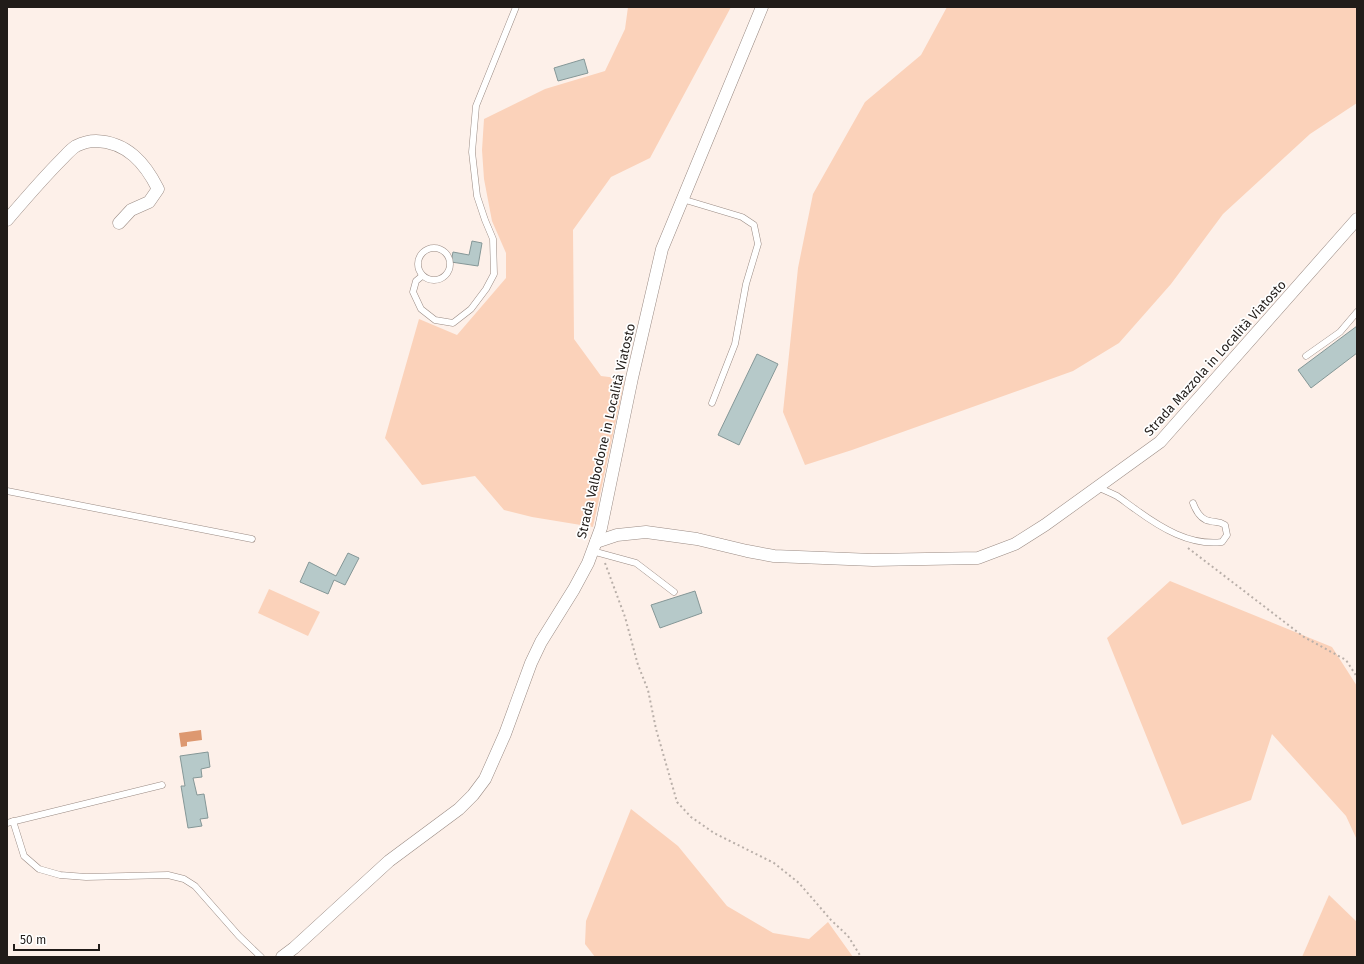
<svg xmlns="http://www.w3.org/2000/svg" width="1364" height="964" viewBox="0 0 1364 964" font-family="'Fira Sans',sans-serif">
  <rect width="100%" height="100%" fill="#fdf0e9"/>
  <g fill="#fbd2ba">
    <path d="M628,7h103l-81,151 -39,19 -38,53 1,109 27,37 24,3 -32,148 -61,-10 -28,-7 -29,-34 -53,9 -37,-47 34,-119 38,16 49,-57v-25l-14,-32 -8,-42 -2,-29 2,-31 61,-30 60,-18 20,-42z"/>
    <path d="M947,7h410v96l-47,31 -87,80 -52,70 -52,59 -46,28 -221,79 -47,15 -22,-53 15,-144 15,-74 52,-92 56,-47z"/>
    <path d="M1170,581l162,66 25,39v154l-11,-24 -74,-82 -21,66 -69,25 -75,-187z"/>
    <path d="M269,589l51,23 -12,24 -50,-23z"/>
    <path d="M631,809l47,37 49,60 46,27 36,6 19,-17 25,35h-258l-10,-13 1,-23z"/>
    <path d="M1329,895l28,27v35h-55z"/>
  </g>
  <path fill="#dd9870" d="M201,730l1,10 -15,2v4l-6,1 -2,-14z"/>
  <g fill="#b6c9c9" stroke="#859797">
    <path d="M584,59l4,14 -30,8 -4,-13z"/>
    <path d="M472,241l10,2 -4,23 -27,-4 2,-10 16,3z"/>
    <path d="M1357,326v27l-46,35 -13,-18z"/>
    <path d="M757,354l21,10 -39,81 -21,-10z"/>
    <path d="M348,553l11,5 -14,27 -11,-5 -6,14 -28,-12 9,-20 27,14z"/>
    <path d="M695,591l7,22 -42,15 -9,-23z"/>
    <path d="M208,752l2,15 -9,2 1,8 -9,1 4,17 7,-1 4,24 -8,1 2,7 -14,2 -7,-42h4l-5,-30z"/>
  </g>
  <g fill="none" stroke-linecap="round" stroke-linejoin="round">
    <g stroke="#9a8b84" stroke-width="7">
      <g id="lane">
        <path d="M682,199l60,18 12,8 4,19 -12,40 -11,60 -23,59"/>
        <circle cx="434" cy="264" r="16"/>
        <path d="M422,276l-6,5 -3,11 8,17 14,11 18,3 18,-14 15,-20 8,-15 -1,-35 -8,-19 -8,-24 -5,-44 4,-46 40,-99"/>
        <path d="M1306,356l34,-24 17,-20"/>
        <path d="M1097,487c7,3 14,6 20,9 6,4 12,9 18,13 26,19 55,37 87,33l5,-7 -2,-10c-7,-4 -8,-2 -15,-4 -9,-1 -14,-10 -17,-18"/>
        <path d="M7,491l245,48"/>
        <path d="M592,551l44,12 38,29"/>
        <path d="M13,821l11,35 15,13 21,6 26,2 82,-2 16,4 11,7 44,50 22,21"/>
        <path d="M7,823l155,-38"/>
      </g>
    </g>
    <g stroke="#9a8b84" stroke-width="13">
      <g id="street">
        <path d="M7,220c18,-21 36,-42 55,-61 4,-4 9,-10 14,-13 6,-3 14,-5 20,-5 31,1 49,22 62,48l-9,13 -18,8 -12,13"/>
        <path d="M596,542l21,-7 29,-3 51,7 50,12 27,5 99,4 105,-2 37,-14 30,-19 115,-83 197,-223"/>
        <path d="M282,957l12,-9 95,-87 70,-52 14,-14 12,-16 20,-45 26,-71 10,-21 33,-53 14,-26 13,-35 31,-150 30,-129 100,-242"/>
      </g>
    </g>
    <g stroke="#b9afa9" stroke-width="2" stroke-dasharray="2 3" stroke-linecap="butt">
      <path d="M1188,548l116,89 42,23 11,17"/>
      <path d="M605,563l20,54 13,48 10,25 8,39 21,73 14,15 23,16 60,30 25,20 32,37 17,16 13,21"/>
    </g>
    <use href="#lane" stroke="#fff" stroke-width="6"/>
    <use href="#street" stroke="#fff" stroke-width="12"/>
  </g>
  <g text-anchor="middle" dominant-baseline="central" stroke-width="3.5" stroke-linejoin="round" paint-order="stroke">
    <g font-size="13" fill="#211c19" stroke="#fff">
      <text transform="translate(1215 358) rotate(-48)">Strada Mazzola in Località Viatosto</text>
      <text transform="translate(606 431) rotate(-77)">Strada Valbodone in Località Viatosto</text>
    </g>
  </g>
  <rect width="1364" height="964" fill="none" stroke="#211c19" stroke-width="16"/>
  <path d="M14 944v6h85v-6" fill="none" stroke="#211c19" stroke-width="2"/>
  <text x="20" y="944" font-size="12" fill="#211c19" stroke="#ffffff" stroke-width="3" paint-order="stroke">50 m</text>
</svg>
